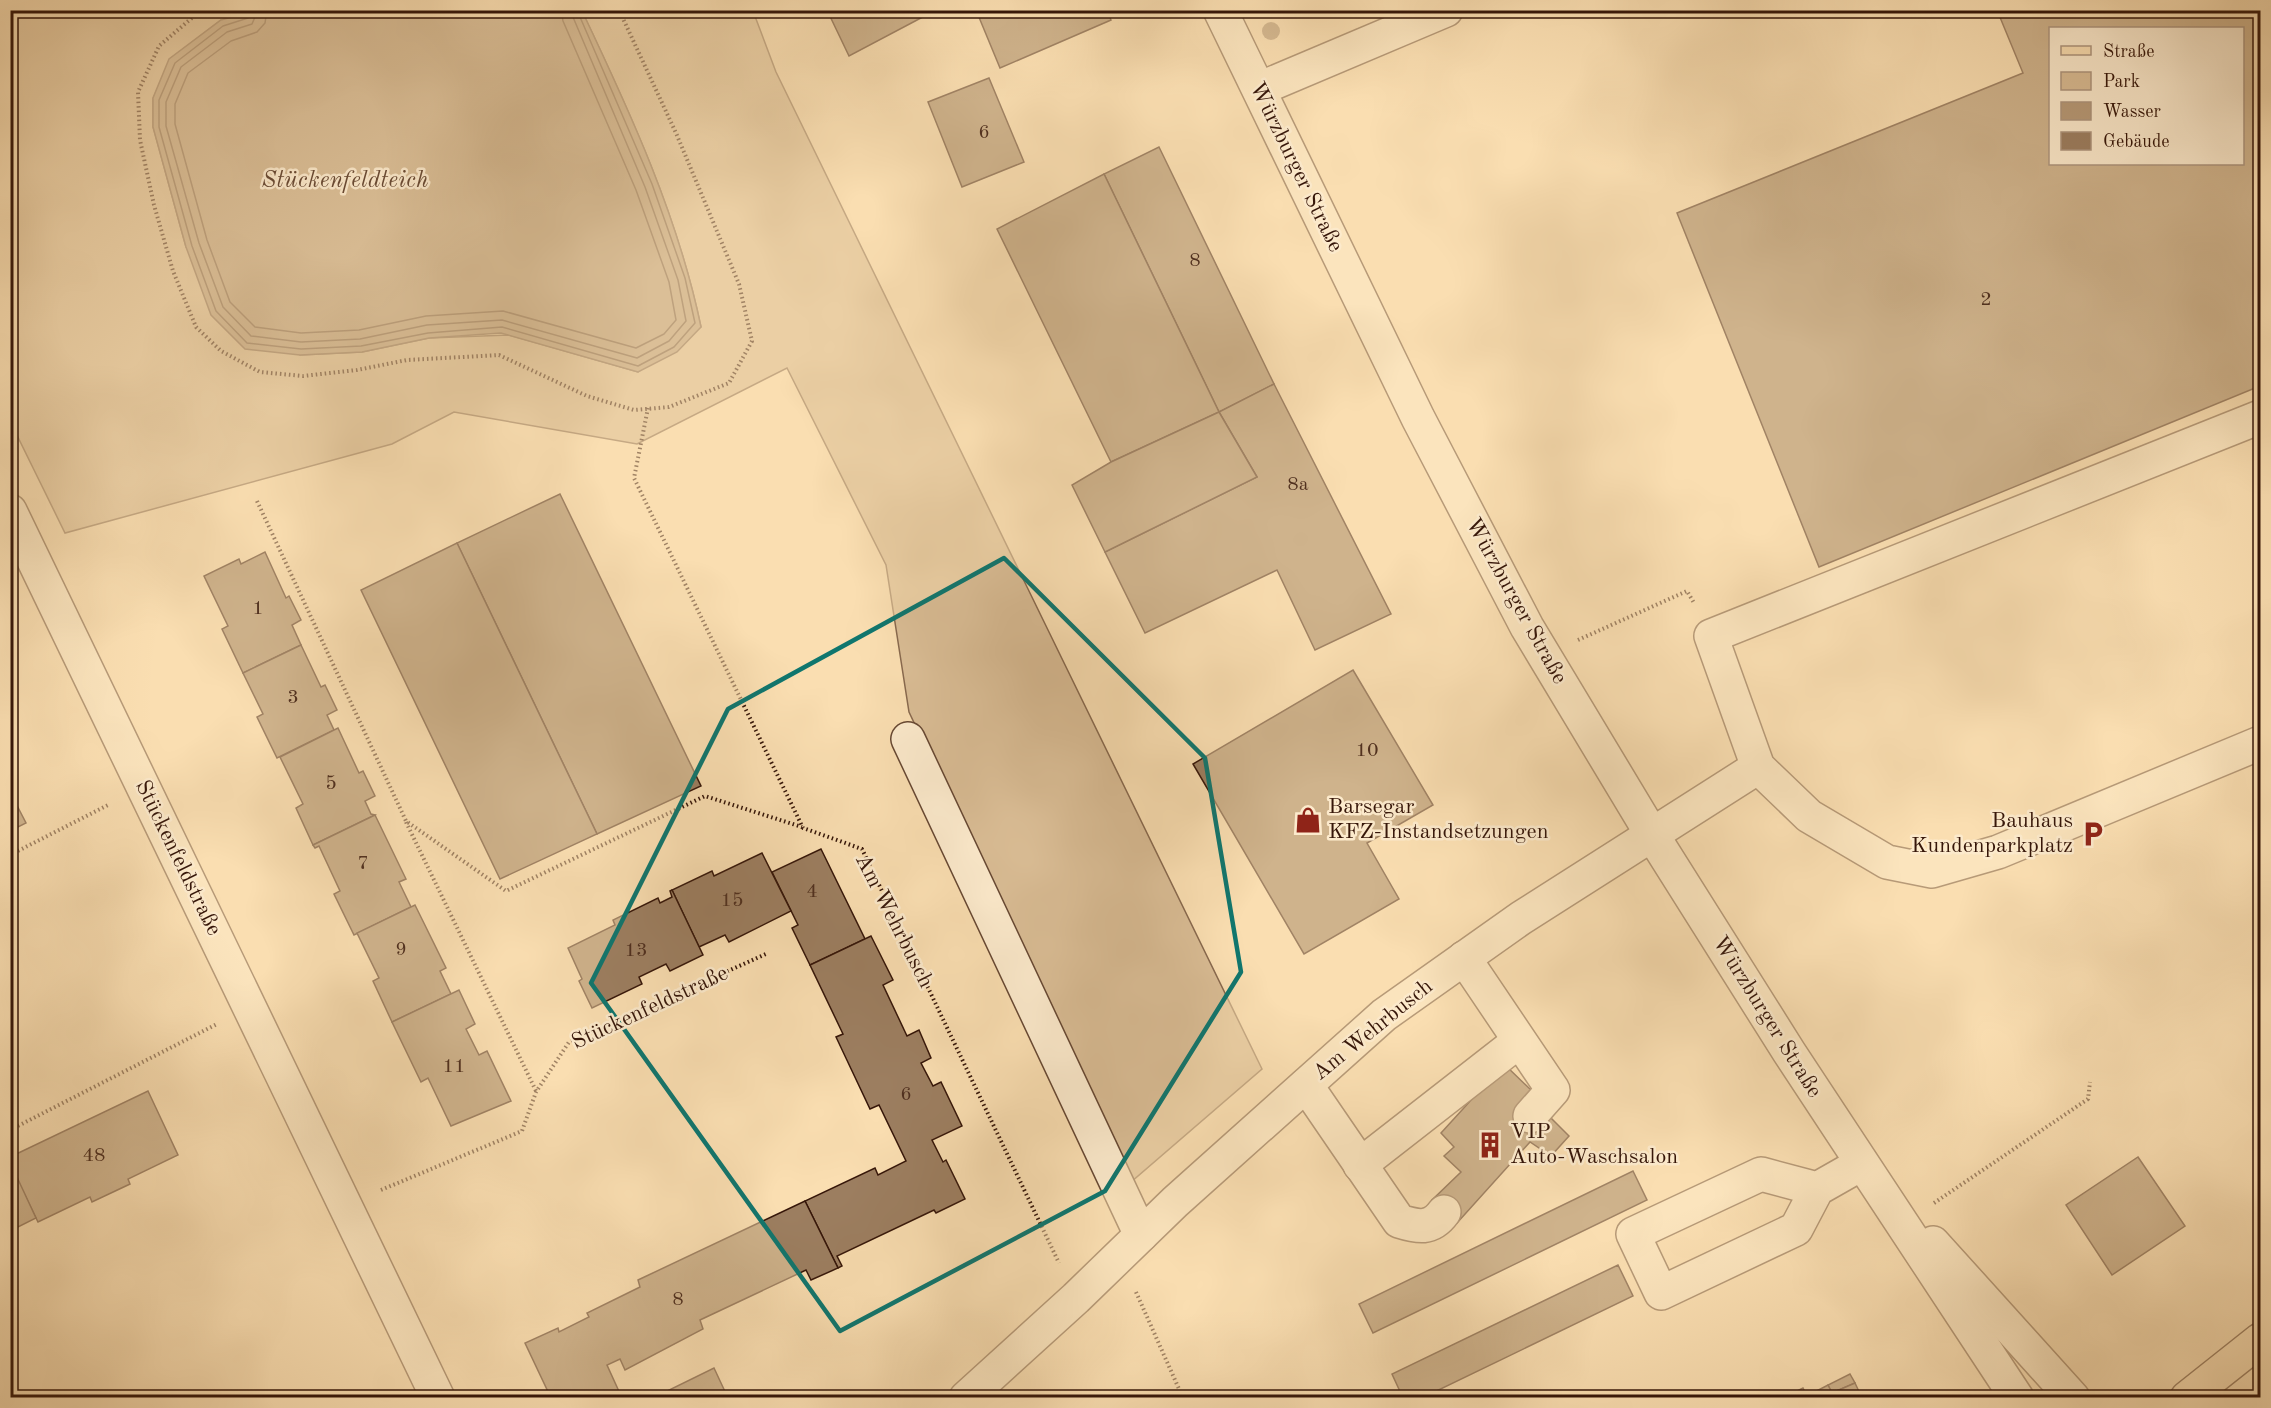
<svg xmlns="http://www.w3.org/2000/svg" width="2271" height="1408" viewBox="0 0 2271 1408" font-family="'Old Standard TT',serif">
  <rect width="100%" height="100%" fill="#fadeb1"/>
  <filter id="stains"><feTurbulence type="fractalNoise" baseFrequency=".00333" numOctaves="4"/><feColorMatrix values="0 0 0 0 .2 0 0 0 0 .09 0 0 0 0 .02 0 0 0 .5 -.17"/></filter>
  <radialGradient id="worn" r=".72"><stop offset=".6" stop-color="#630" stop-opacity="0"/><stop offset="1" stop-color="#630" stop-opacity=".3"/></radialGradient>
  <path fill="#d9bc94" stroke="#88694e" stroke-width="1.5" d="M11,11h243l-33,9 -51,39 -17,40v28l33,120 114,108 62,-3 67,-14 80,-3 129,37 63,-45c-23,-111 -71,-215 -119,-316h171l23,61 486,997 -131,113 -222,-470 -23,-147 -99,-197 -150,76 -183,-32 -62,32 -327,89 -54,-110z"/>
  <path fill="#b79a78" stroke="#83654c" stroke-width="1.5" d="M254,11h328c48,101 96,205 119,316l-24,25 -39,20 -137,-39 -72,5 -67,14 -62,3 -55,-6 -34,-34 -25,-68 -33,-120v-29l16,-39 52,-39z"/>
  <g fill="none" stroke-linecap="round" stroke-linejoin="round">
    <g stroke="#765840" stroke-width="1.5">
      <path d="M251,10l-3,8 -25,8 -48,37 -16,37v27l33,119 24,65 31,32 54,6 60,-3 67,-13 74,-6 136,39 36,-19 21,-24 -10,-45 -33,-94 -75,-174"/>
      <path d="M258,10l-6,14 -25,8 -46,35 -15,35v24l33,117 24,64 28,29 50,6 59,-3 67,-14 75,-5 135,38 32,-17 17,-20 -8,-41 -33,-93 -75,-177"/>
      <path d="M267,10l-2,13 -8,9 -26,9 -43,32 -13,31v20l32,116 23,62 25,25 46,6 58,-3 67,-14 77,-5 133,37 28,-14 12,-14 -7,-38 -33,-92 -73,-169 -2,-11"/>
    </g>
  </g>
  <g fill="#9c7e60" stroke="#361609" stroke-width="1.5" fill-rule="evenodd">
    <path d="M827,10h109l-87,46z"/>
    <path d="M976,10h131l4,10 -111,48z"/>
    <path d="M1997,10h263v376l-441,181 -142,-354 346,-140zM2050,28h192v136h-192z"/>
    <path d="M989,78l35,84 -62,25 -34,-85z"/>
    <path d="M1159,147l115,237 -55,28 -115,-238z"/>
    <path d="M1104,174l115,238 -108,50 -114,-233z"/>
    <path d="M1274,384l117,230 -76,36 -38,-80 -132,63 -40,-81 152,-75 -38,-65z"/>
    <path d="M1219,412l38,65 -152,75 -33,-67 39,-23z"/>
    <path d="M560,494l141,292 -104,48 -140,-291z"/>
    <path d="M457,543l140,291 -97,45 -139,-289z"/>
    <path d="M265,552l21,46 3,-2 12,24 -9,5 9,20 -58,28 -21,-44 6,-3 -24,-50 35,-17 2,5z"/>
    <path d="M301,645l20,42 4,-2 12,25 -10,5 7,15 -57,28 -20,-41 6,-3 -20,-41z"/>
    <path d="M1353,670l80,135 -66,38 32,56 -95,55 -111,-190z"/>
    <path d="M338,728l21,45 4,-2 12,25 -10,5 6,13 4,1 -62,30 -17,-37 7,-4 -23,-47z"/>
    <path d="M10,792l16,31 -16,8z"/>
    <path d="M375,815l31,64 -7,3 12,25 -57,28 -20,-41 6,-3 -21,-45 -4,2 -2,-3z"/>
    <path d="M821,849l44,90 -55,26 -18,-37 6,-3 -26,-53z"/>
    <path d="M762,853l29,58 -62,31 -4,-7 -26,12 -27,-57 40,-19 2,5z"/>
    <path d="M672,890l31,65 -33,16 -4,-7 -27,13 3,7 -50,24 -13,-27 3,-2 -14,-31 47,-23 -2,-5 45,-22 2,5 12,-6 -2,-6z"/>
    <path d="M415,905l31,63 -6,3 11,23 -59,28 -19,-41 6,-3 -22,-45z"/>
    <path d="M871,936l22,44 -10,5 24,51 12,-6 12,28 -10,5 12,23 8,-4 21,44 -30,14 11,22 3,-2 19,39 -29,14 -2,-3 -97,46 5,10 -4,2 -33,-67 70,-33 3,7 28,-14 -27,-56 -9,4 -34,-72 7,-3 -33,-69z"/>
    <path d="M459,990l16,34 -9,5 13,26 8,-4 24,50 -60,25 -23,-48 -7,4 -29,-60z"/>
    <path d="M1504,1064l27,26 18,26 20,20 -18,20 -21,-14 -73,81 -25,-23 29,-28 -17,-16 10,-9 -13,-14z"/>
    <path d="M148,1091l30,64 -50,24 2,5 -38,18 -2,-5 -52,25 -28,-57v-8z"/>
    <path d="M2138,1157l47,69 -73,49 -46,-70z"/>
    <path d="M1633,1171l14,29 -274,133 -14,-29z"/>
    <path d="M16,1175l20,43 -26,13v-53z"/>
    <path d="M805,1201l33,67 -27,12 -5,-10 -106,50 3,9 -78,41 -5,-11 -13,6 15,33h-71l-26,-55 33,-15 1,4 30,-15 -2,-4 53,-26 -2,-7z"/>
    <path d="M1618,1265l15,31 -211,102h-19l-11,-24z"/>
    <path d="M714,1368l14,30h-60l-3,-6z"/>
    <path d="M1850,1374l5,9 -23,10 -4,-8z"/>
    <path d="M1855,1383l7,15h-59l25,-13 4,8z"/>
    <path d="M1803,1388l4,8 -4,2h-20z"/>
  </g>
  <g fill="none" stroke-linecap="round" stroke-linejoin="round">
    <g stroke="#674833" stroke-width="36">
      <g id="minor">
        <path d="M1220,10l198,408 109,209 124,206 138,219 228,346"/>
        <path d="M1259,89l187,-79"/>
        <path d="M2260,417l-549,219 47,131 51,49 78,46 45,9 66,-19 262,-109"/>
        <path d="M10,511l428,887"/>
        <path d="M908,739l233,496"/>
        <path d="M1464,958l89,132 -23,26"/>
        <path d="M1306,1085l93,136c19,6 32,9 45,-9"/>
        <path d="M1360,1165l159,-124"/>
        <path d="M1817,1189l-56,-15 -128,60 28,59 135,-64 21,-40 44,-25"/>
        <path d="M1933,1243l140,155"/>
        <path d="M966,1398l110,-100 99,-96 209,-187 137,-97 237,-151"/>
      </g>
    </g>
    <g stroke="#361609" stroke-width="36">
      <path id="major" d="M2187,1398l73,-58"/>
    </g>
    <g stroke="#361609" stroke-width="4" stroke-dasharray="1.5 3" stroke-linecap="butt">
      <path d="M208,10l-15,7 -34,29 -21,46 2,48 14,65 19,66 23,56 25,24 39,21 43,4 54,-6 50,-10 92,-5 88,41 47,14 35,-3 60,-24 23,-42 -13,-57 -63,-151 -57,-123"/>
      <path d="M648,408l-14,70 169,350 59,21 197,414"/>
      <path d="M257,501l149,320 100,70 199,-95 97,31"/>
      <path d="M1578,640l109,-49 7,12"/>
      <path d="M406,822l130,269"/>
      <path d="M10,855l98,-50"/>
      <path d="M10,1130l207,-106"/>
      <path d="M381,1190l141,-59 14,-39 33,-50 197,-88"/>
      <path d="M1934,1203l154,-104 2,-17"/>
      <path d="M1136,1292l47,106"/>
    </g>
    <use href="#minor" stroke="#fceacc" stroke-width="33"/>
    <use href="#major" stroke="#fadeb1" stroke-width="33"/>
  </g>
  <circle fill="#a98c6c" cx="1271" cy="31" r="9"/>
  <path d="M0 0H2271V1408H0ZM1004,558l201,200 36,214 -136,219 -265,140 -249,-348 137,-274z" fill="#fadeb1" fill-opacity=".55" fill-rule="evenodd"/>
  <path fill="none" stroke="#0f766e" stroke-width="4.5" stroke-linejoin="round" d="M1004,558l201,200 36,214 -136,219 -265,140 -249,-348 137,-274z"/>
  <defs>
    <g id="shop-bare" transform="scale(2.07)"><path d="M-5-2.5h2.3a2.7 3.5 0 0 1 5.4 0H5L5.5 6h-11ZM-1.5-2.5h3a1.5 2.3 0 0 0-3 0Z" fill="#8f2418" stroke="#fceacc" stroke-width="2.5" paint-order="stroke"/></g>
    <g id="parking-bare" transform="scale(2.07)"><path d="M-3.5-5.5H1a3.5 3.5 0 0 1 0 7H-1V5.5H-3.5ZM-1-3.4V-.6H.8a1.4 1.4 0 0 0 0-2.8Z" fill="#8f2418" stroke="#fceacc" stroke-width="2.5" paint-order="stroke"/></g>
    <g id="building-bare" transform="scale(2.07)"><path d="M-4-6H4V6H1V3H-1V6H-4ZM-2.5-4.3h1.7v1.8h-1.7ZM.8-4.3h1.7v1.8H.8ZM-2.5-1h1.7V.8h-1.7ZM.8-1h1.7V.8H.8Z" fill="#8f2418" stroke="#fceacc" stroke-width="2.5" paint-order="stroke"/></g>
  </defs>
  <g fill-rule="evenodd">
    <use href="#shop-bare" x="1308" y="820"/>
    <use href="#parking-bare" x="2093" y="834"/>
    <use href="#building-bare" x="1490" y="1145"/>
  </g>
  <g text-anchor="middle" dominant-baseline="central" stroke-width="5" stroke-linejoin="round" paint-order="stroke">
    <g font-size="20" fill="#50301f">
      <text x="984" y="133">6</text>
      <text x="1195" y="261">8</text>
      <text x="1986" y="300">2</text>
      <text x="1298" y="485">8a</text>
      <text x="258" y="609">1</text>
      <text x="293" y="698">3</text>
      <text x="1367" y="751">10</text>
      <text x="331" y="784">5</text>
      <text x="363" y="864">7</text>
      <text x="812" y="892">4</text>
      <text x="732" y="901">15</text>
      <text x="401" y="950">9</text>
      <text x="636" y="951">13</text>
      <text x="454" y="1067">11</text>
      <text x="906" y="1095">6</text>
      <text x="94" y="1156">48</text>
      <text x="678" y="1300">8</text>
    </g>
    <g font-size="22" fill="#361609" stroke="#fceacc">
      <text transform="translate(1296 167) rotate(64)">Würzburger Straße</text>
      <text transform="translate(1516 601) rotate(61)">Würzburger Straße</text>
      <text transform="translate(178 858) rotate(64)">Stückenfeldstraße</text>
      <text transform="translate(894 921) rotate(63)">Am Wehrbusch</text>
      <text transform="translate(650 1008) rotate(-25)">Stückenfeldstraße</text>
      <text transform="translate(1767 1017) rotate(58)">Würzburger Straße</text>
      <text transform="translate(1373 1030) rotate(-39)">Am Wehrbusch</text>
    </g>
    <g font-size="22" fill="#361609" stroke="#fceacc" text-anchor="start">
      <text x="1328" y="807">Barsegar<tspan x="1328" dy="25">KFZ-Instandsetzungen</tspan></text>
      <text x="2073" y="821" text-anchor="end">Bauhaus<tspan x="2073" dy="25">Kundenparkplatz</tspan></text>
      <text x="1510" y="1132">VIP<tspan x="1510" dy="25">Auto-Waschsalon</tspan></text>
    </g>
    <g font-size="24" font-style="italic" fill="#6a4b35" stroke="#fceacc">
      <text x="345" y="181">Stückenfeldteich</text>
    </g>
  </g>
  <rect width="2271" height="1408" fill="none" stroke="#fadeb1" stroke-width="36"/>
  <rect x="12" y="12" width="2247" height="1384" fill="none" stroke="#361609" stroke-width="3"/>
  <rect x="18" y="18" width="2235" height="1372" fill="none" stroke="#361609" stroke-width="1.5"/>
  <rect x="2049" y="27" width="195" height="138" fill="#fceacc" stroke="#ad957e" stroke-width="1.5"/>
  <rect x="2061" y="46" width="30" height="9" fill="#fadeb1" stroke="#ad957e" stroke-width="1.5"/>
  <text x="2103" y="57" font-size="18" fill="#361609">Straße</text>
  <rect x="2061" y="72" width="30" height="18" fill="#d9bc94" stroke="#ad957e" stroke-width="1.5"/>
  <text x="2103" y="87" font-size="18" fill="#361609">Park</text>
  <rect x="2061" y="102" width="30" height="18" fill="#b79a78" stroke="#ad957e" stroke-width="1.5"/>
  <text x="2103" y="117" font-size="18" fill="#361609">Wasser</text>
  <rect x="2061" y="132" width="30" height="18" fill="#9c7e60" stroke="#ad957e" stroke-width="1.5"/>
  <text x="2103" y="147" font-size="18" fill="#361609">Gebäude</text>
  <rect width="100%" height="100%" filter="url(#stains)"/>
  <rect width="100%" height="100%" fill="url(#worn)"/>
</svg>
